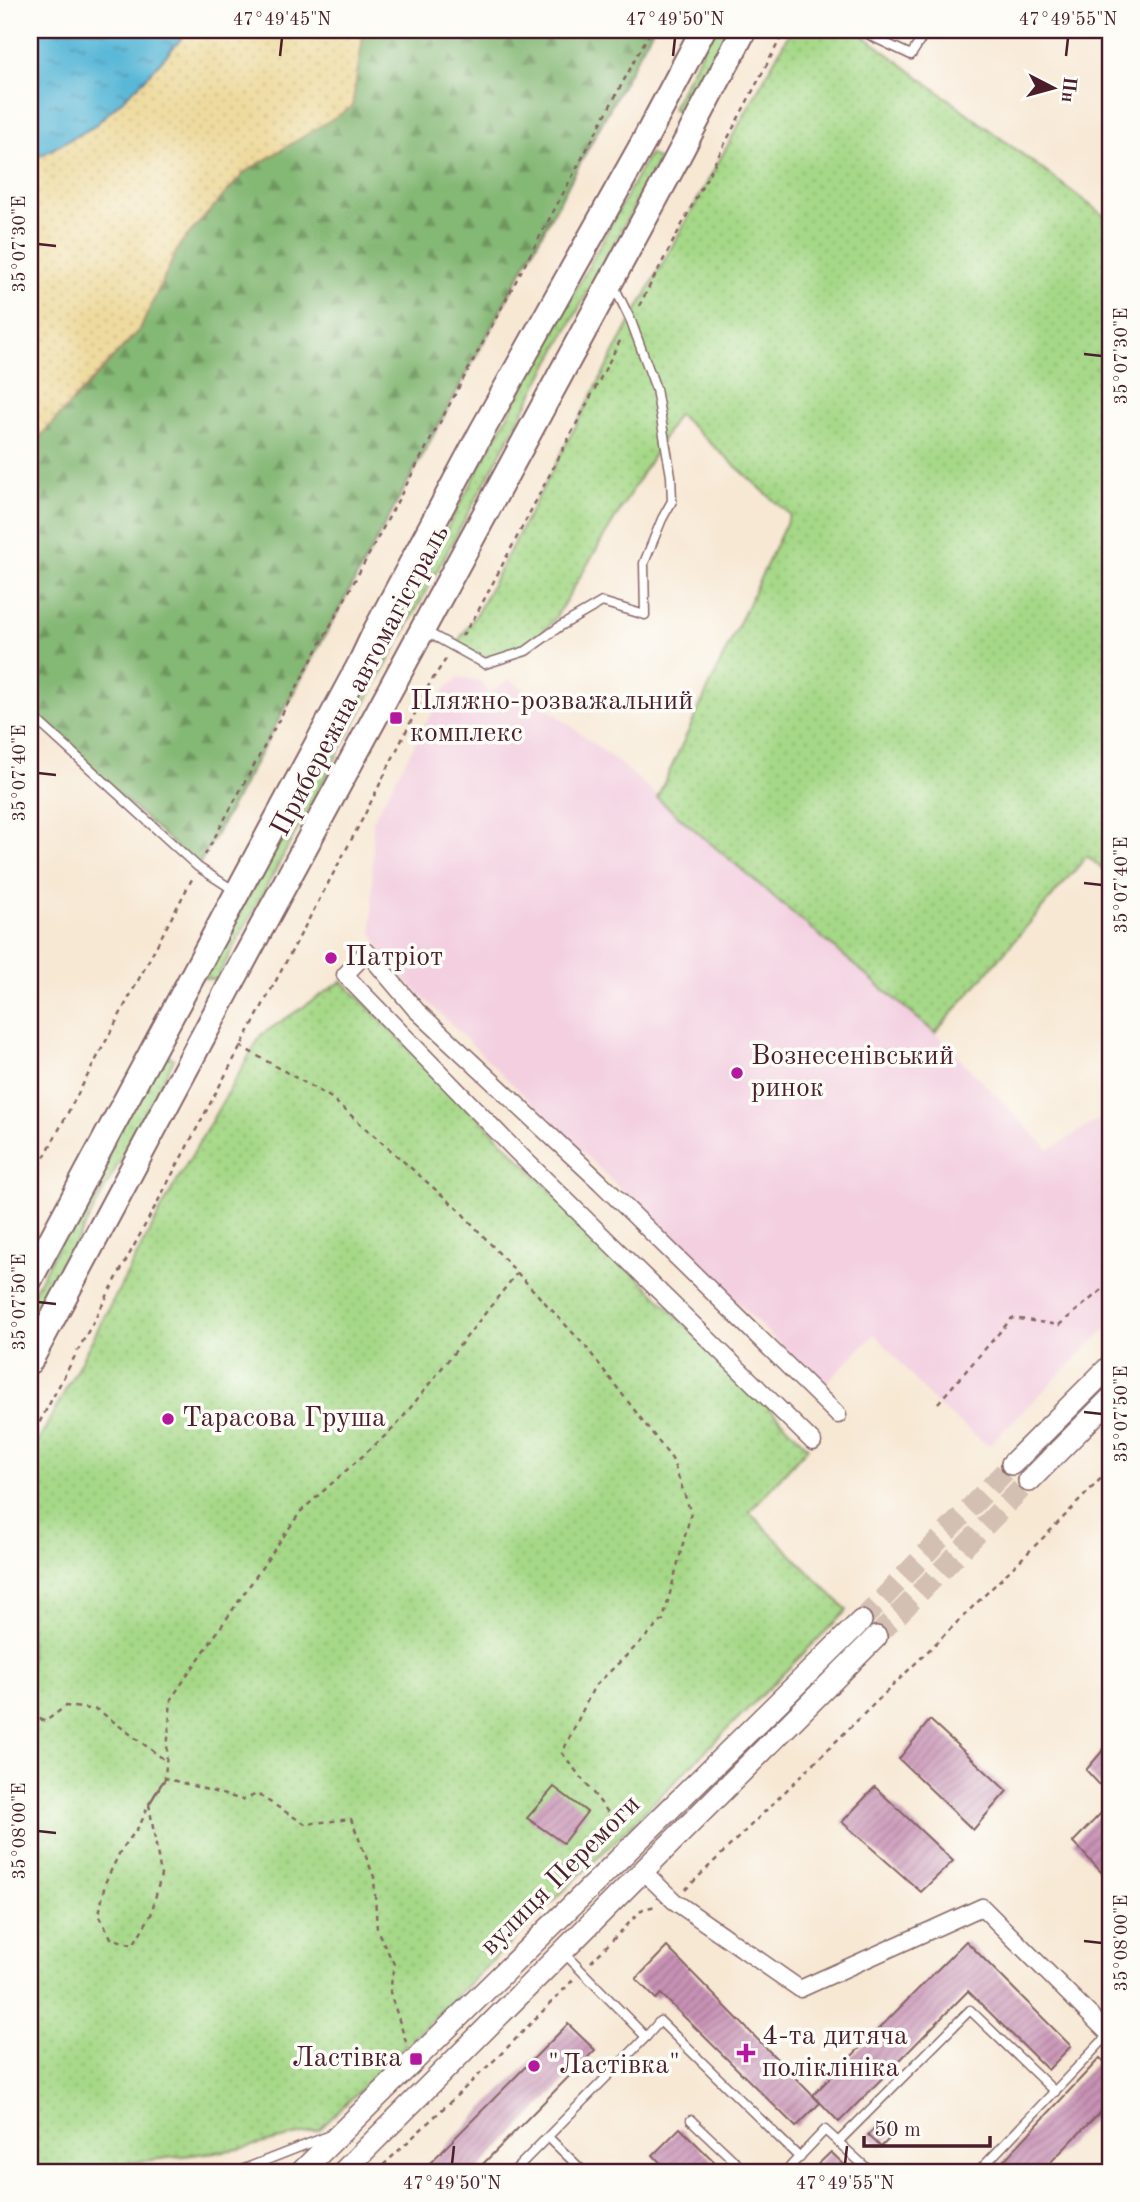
<svg xmlns="http://www.w3.org/2000/svg" width="1140" height="2202" viewBox="0 0 1140 2202" font-family="'Old Standard TT',serif">
  <defs>
    <pattern id="grass-dots" width="8" height="8" patternUnits="userSpaceOnUse" patternTransform="scale(1.75)"><rect width="8" height="8" fill="#a5d887"/><path d="M2 2h.1M6 6h.1" fill="none" stroke="#90b975" stroke-width="1.8" stroke-linecap="round"/></pattern>
    <pattern id="forest-firs" width="22" height="20" patternUnits="userSpaceOnUse" patternTransform="scale(1.75)"><rect width="22" height="20" fill="#84b874"/><path d="M5 1l3.5 6h-7zM16 11l3.5 6h-7z" fill="#6e955f"/></pattern>
    <pattern id="sand-dots" width="8" height="8" patternUnits="userSpaceOnUse" patternTransform="scale(1.75)"><rect width="8" height="8" fill="#eeda9e"/><path d="M2 2h.1M6 6h.1" fill="none" stroke="#cebb88" stroke-width="1.8" stroke-linecap="round"/></pattern>
    <pattern id="water-ripples" width="26" height="14" patternUnits="userSpaceOnUse" patternTransform="scale(1.75)"><rect width="26" height="14" fill="#59b7d7"/><path d="M2 4q2-2 4 0t4 0M15 11q2-2 4 0t4 0" fill="none" stroke="#4c94af"/></pattern>
    <pattern id="building-hatch" width="6" height="6" patternUnits="userSpaceOnUse" patternTransform="scale(1.75)"><rect width="6" height="6" fill="#c892b5"/><path d="M-1 1l2-2M0 6l6-6M5 7l2-2" fill="none" stroke="#a47793"/></pattern>
  </defs>
  <rect width="100%" height="100%" fill="#fdfcf7"/>
  <filter id="ink" filterUnits="userSpaceOnUse"><feTurbulence type="fractalNoise" baseFrequency=".0143" numOctaves="2"/><feDisplacementMap in="SourceGraphic" scale="14" xChannelSelector="R" yChannelSelector="G"/><feConvolveMatrix kernelMatrix="1 2 1 2 8 2 1 2 1" color-interpolation-filters="sRGB"/></filter>
  <filter id="wash" filterUnits="userSpaceOnUse"><feTurbulence type="fractalNoise" baseFrequency=".00686" numOctaves="4" result="noise"/><feDisplacementMap in="SourceGraphic" scale="28" xChannelSelector="R" yChannelSelector="G"/><feGaussianBlur stdDeviation="1.57" result="paint"/><feColorMatrix in="noise" values="0 0 0 0 0 0 0 0 0 0 0 0 0 0 0 0 0 1.4 0 .05"/><feComposite in="paint" operator="in"/></filter>
  <g filter="url(#wash)">
    <rect width="100%" height="100%" fill="#f7e8d4"/>
    <path fill="#f3cfe0" d="M459,677l20,4 11,12 20,-14 113,87 312,267 114,117 61,-38v213l-122,121 -52,-42 -61,-70 -52,52 -436,-424 -15,-30 1,-112 72,-131z"/>
    <g fill="url(#grass-dots)" stroke="#787c59" stroke-width="2">
      <path d="M713,30h14l-44,86 -11,-8z"/>
      <path d="M791,30h65l254,190v655l-23,-19 -152,177 -278,-235 133,-283 -112,-101 -124,206 -28,31 -41,13 -30,-18 21,-31 155,-294z"/>
      <path d="M649,154l10,6 -443,820 -12,-2z"/>
      <path d="M342,981l466,466 -59,65 98,98 -223,222 -305,298 -80,19 -144,18 -3,5h-62v-715l140,-264 91,-158z"/>
      <path d="M161,1051l13,8 -144,270v-30z"/>
    </g>
    <path fill="url(#forest-firs)" stroke="#676c50" stroke-width="2" d="M364,30h288l-312,578 -142,259 -144,-132 -24,-28v-260l110,-118 40,-85 65,-72 106,-65z"/>
    <path fill="url(#sand-dots)" stroke="#9c7c64" stroke-width="2" d="M189,30h175l-12,77 -107,65 -65,72 -40,85 -110,118v-286l63,-34 50,-46z"/>
    <path fill="url(#water-ripples)" stroke="#526b81" stroke-width="2" d="M30,30h159l-46,51 -50,46 -63,34z"/>
    <g id="blocks">
      <g fill="url(#building-hatch)">
        <path d="M930,1720l77,71 -34,39 -74,-71z"/>
        <path d="M1110,1742v54l-24,-26z"/>
        <path d="M554,1787l33,25 -24,31 -36,-25z"/>
        <path d="M875,1787l78,74 -32,31 -79,-70z"/>
        <path d="M1110,1804v61l-7,9 -30,-32z"/>
        <path d="M966,1941l105,105 -23,24 -80,-79 -129,131 -26,-27z"/>
        <path d="M667,1947l153,156 -24,24 -135,-133 -5,5 -20,-20z"/>
        <path d="M568,2024l27,26 -120,122h-54z"/>
        <path d="M1100,2058l10,9v35l-69,70h-48z"/>
        <path d="M881,2121l13,13 -13,13 -13,-12z"/>
        <path d="M680,2128l45,44h-56l-16,-17z"/>
        <path d="M831,2152l21,20h-42z"/>
      </g>
    </g>
  </g>
  <g filter="url(#ink)">
    <use href="#blocks" fill-opacity="0" stroke="#876566" stroke-width="2"/>
    <g fill="none" stroke-linecap="round" stroke-linejoin="round">
      <g stroke="#d4c0b2" stroke-width="21" stroke-dasharray="21 10" stroke-linecap="butt">
        <path d="M861,1621l151,-157"/>
        <path d="M876,1637l153,-156"/>
      </g>
      <g stroke="#876566" stroke-width="11">
        <g id="lane">
          <path d="M862,30l11,7 38,18 16,-25"/>
          <path d="M425,631l60,33 41,-13 33,-24 43,-25 43,13 -1,-52 18,-44 10,-18 -1,-25 -15,-87 -25,-68 -18,-37"/>
          <path d="M30,714l168,153 37,24"/>
          <path d="M563,1952l83,85 14,-16 140,137"/>
          <path d="M691,2120l55,52"/>
          <path d="M548,2137l36,35"/>
          <path d="M838,2142l132,-132 85,82"/>
          <path d="M236,2172l92,-36"/>
          <path d="M513,2172l133,-135"/>
          <path d="M785,2172l40,-42 46,42"/>
          <path d="M978,2172l131,-138"/>
        </g>
      </g>
      <g stroke="#876566" stroke-width="19">
        <g id="street">
          <path d="M813,1442l-299,-293 -169,-174 22,-23 49,58 184,172 238,233"/>
          <path d="M643,1871l31,30 126,88 182,-82 128,128"/>
        </g>
      </g>
      <g stroke="#876566" stroke-width="24">
        <g id="secondary">
          <path d="M1012,1464l98,-98"/>
          <path d="M1029,1481l81,-82"/>
          <path d="M301,2172l560,-551"/>
          <path d="M343,2172l533,-535"/>
        </g>
      </g>
      <g stroke="#876566" stroke-width="28">
        <g id="primary">
          <path d="M30,1279l330,-615 16,-34 106,-199 160,-286 61,-115"/>
          <path d="M30,1361l202,-379 440,-814 72,-138"/>
        </g>
      </g>
      <g stroke="#876566" stroke-width="2.5" stroke-dasharray="5 5" stroke-linecap="butt">
        <path d="M639,306l146,-276"/>
        <path d="M462,636l14,-21 146,-278"/>
        <path d="M205,855l135,-247 311,-578"/>
        <path d="M240,1046l90,51 130,114 126,136 86,112 19,54 -28,107 -69,67 -32,66 59,76"/>
        <path d="M30,1184l162,-305"/>
        <path d="M1103,1349l7,-7"/>
        <path d="M938,1403l74,-85 47,7 51,-42"/>
        <path d="M30,1440l333,-622 67,-135 18,-27"/>
        <path d="M30,1716l16,5 20,-15 32,4 68,51"/>
        <path d="M165,1779l-16,25 12,71 -10,40 -18,30 -22,-7 -12,-23 6,-32 15,-31 20,-27 9,-21 16,-26"/>
        <path d="M685,1890l370,-364 55,-57"/>
        <path d="M591,1962l52,-53 13,-3"/>
        <path d="M406,2042l-16,-50 4,-28 -17,-34 -3,-53 -23,-58 -46,5 -48,-30 -14,6 -78,-22 6,-79 130,-188 95,-85 121,-153"/>
        <path d="M376,2172l129,-122 69,-71"/>
      </g>
      <use href="#lane" stroke="#fff" stroke-width="8"/>
      <use href="#street" stroke="#fff" stroke-width="16"/>
      <use href="#secondary" stroke="#fff" stroke-width="21"/>
      <use href="#primary" stroke="#fff" stroke-width="24"/>
    </g>
  </g>
  <path fill="none" stroke="#4a1f2b" stroke-width="2.5" d="M280,56l2,-18M673,56l2,-18M1066,56l2,-18M38,244l18,2M1084,354l18,2M38,773l18,2M1084,883l18,2M38,1302l18,2M1084,1412l18,2M38,1831l18,2M1084,1941l18,2M452,2164l2,-18M845,2164l2,-18"/>
  <g fill="#b5179e" stroke="#fdfcf7" stroke-width="2.5">
    <rect x="389" y="711" width="14" height="14" rx="3.5"/>
    <circle cx="331" cy="958" r="7"/>
    <circle cx="737" cy="1073" r="7"/>
    <circle cx="168" cy="1419" r="7"/>
    <path d="M742.5 2042.5h7v7h7v7h-7v7h-7v-7h-7v-7h7z"/>
    <rect x="409" y="2052" width="14" height="14" rx="3.5"/>
    <circle cx="534" cy="2066" r="7"/>
  </g>
  <g text-anchor="middle" dominant-baseline="central" stroke-width="7" stroke-linejoin="round" paint-order="stroke">
    <g font-size="28" fill="#4a1f2b" stroke="#fdfcf7">
      <text transform="translate(361 681) rotate(-62)">Прибережна автомагістраль</text>
      <text transform="translate(561 1876) rotate(-45)">вулиця Перемоги</text>
    </g>
    <g font-size="28" fill="#4a1f2b" stroke="#fdfcf7" text-anchor="start">
      <text x="410" y="702">Пляжно-розважальний<tspan x="410" dy="32">комплекс</tspan></text>
      <text x="345" y="958">Патріот</text>
      <text x="751" y="1057">Вознесенівський<tspan x="751" dy="32">ринок</tspan></text>
      <text x="182" y="1419">Тарасова Груша</text>
      <text x="762" y="2037">4-та дитяча<tspan x="762" dy="32">поліклініка</tspan></text>
      <text x="402" y="2059" text-anchor="end">Ластівка</text>
      <text x="548" y="2066">"Ластівка"</text>
    </g>
  </g>
  <rect width="1140" height="2202" fill="none" stroke="#fdfcf7" stroke-width="77"/>
  <g transform="translate(1053 88) rotate(96)" stroke="#fdfcf7" stroke-width="5" paint-order="stroke">
  <path d="M0-5L12 26L0 18L-12 26Z" fill="#4a1f2b"/>
  <text y="-10" font-size="19" font-weight="bold" text-anchor="middle" fill="#4a1f2b">Пн</text>
  </g>
  <path d="M864 2136v10h126v-10" fill="none" stroke="#4a1f2b" stroke-width="3.5"/>
  <text x="874" y="2136" font-size="21" fill="#4a1f2b" stroke="#fdfcf7" stroke-width="5" paint-order="stroke">50 m</text>
  <rect x="38" y="38" width="1064" height="2126" fill="none" stroke="#4a1f2b" stroke-width="2.5"/>
  <g font-size="18" text-anchor="middle" fill="#4a1f2b">
    <text x="282" y="25">47°49'45"N</text>
    <text x="675" y="25">47°49'50"N</text>
    <text x="1068" y="25">47°49'55"N</text>
    <text transform="translate(19 244) rotate(-90)" y="6">35°07'30"E</text>
    <text transform="translate(1121 356) rotate(-90)" y="6">35°07'30"E</text>
    <text transform="translate(19 773) rotate(-90)" y="6">35°07'40"E</text>
    <text transform="translate(1121 885) rotate(-90)" y="6">35°07'40"E</text>
    <text transform="translate(19 1302) rotate(-90)" y="6">35°07'50"E</text>
    <text transform="translate(1121 1414) rotate(-90)" y="6">35°07'50"E</text>
    <text transform="translate(19 1831) rotate(-90)" y="6">35°08'00"E</text>
    <text transform="translate(1121 1943) rotate(-90)" y="6">35°08'00"E</text>
    <text x="452" y="2189">47°49'50"N</text>
    <text x="845" y="2189">47°49'55"N</text>
  </g>
</svg>
